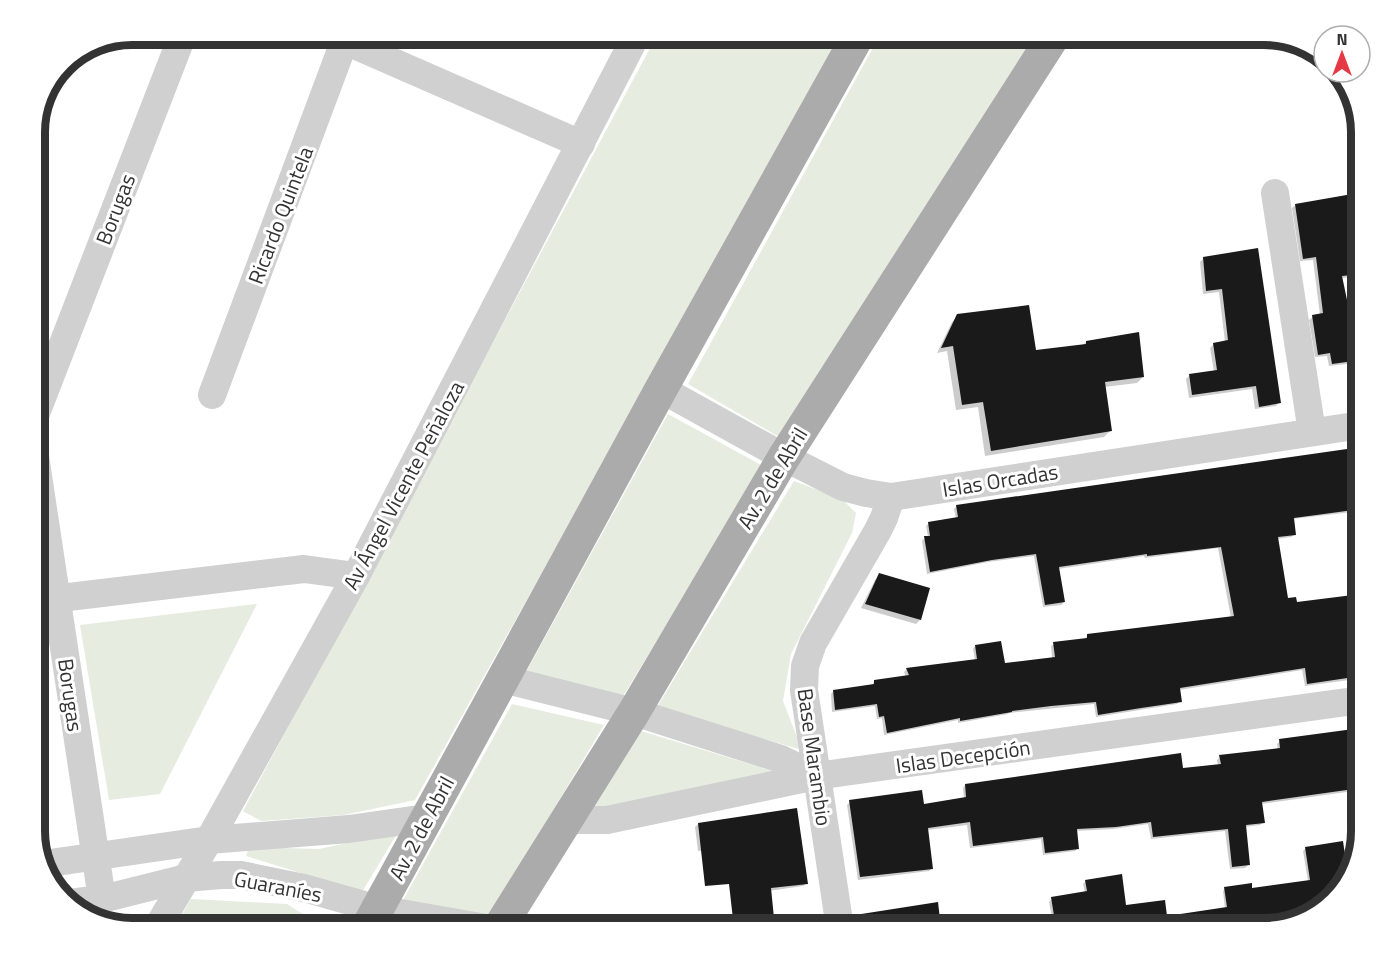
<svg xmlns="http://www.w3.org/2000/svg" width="1396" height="963" viewBox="0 0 1396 963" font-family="'Titillium Web',sans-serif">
  <rect width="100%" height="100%" fill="#fff"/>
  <g fill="#e6ecdf">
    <path d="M657,35h185l-427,765 -71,15 -83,6 -18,-10z"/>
    <path d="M880,35h161l-262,402 -91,-53z"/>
    <path d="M668,414l95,52 -141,232 -96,-26z"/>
    <path d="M794,481l48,18 14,14 -4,20 -61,121 -8,47 19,49 -145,-43z"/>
    <path d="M257,604l-97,190 -51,6 -29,-175z"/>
    <path d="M512,704l92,21 -115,193 -87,-16z"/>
    <path d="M641,731l142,43 -192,35z"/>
    <path d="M398,832l-36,60 -116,-36 3,-9 70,2z"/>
    <path d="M191,899l96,5 19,12 4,12h-136z"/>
  </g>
  <g fill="#0003">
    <path d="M1357,195l4,33v48l-20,2 8,38 12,-1v73l-3,1 -3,-26 -26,3 -2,-10 -12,1 -6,-37 4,-3 7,-2 -7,-55 -13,1 -8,-53 4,-3z"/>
    <path d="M1256,250l23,152 -3,4 -21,3 -3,-20 -63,9 -3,-19 4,-4 24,-3 -4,-24 4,-4 11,-2 -6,-50 -16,2 -3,-32 4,-4z"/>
    <path d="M958,316l76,35 48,-5 4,-4 57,35 -6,6 -33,4 6,44 -6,6 -119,19 -7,-49 -22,3 -9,-59 -10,2 15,-31z"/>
    <path d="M1361,449v62l-69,8 2,16 -3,2 -14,2 9,61 10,3 65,-8v66l-11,2 2,14 -3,3 -44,6 -3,-16 -123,20 1,11 -3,3 -81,13 -2,-13 -85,9 -1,1 -50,9v-3l-74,15 -2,-17 -5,1 -2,-13 -43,6 -1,-18 2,-2 39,-6 2,-5 32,-4 -2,-5 3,-3 68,-9 -2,-11 2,-3 28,18 49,-6 -1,-12 3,-2 31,-5 2,-3 144,-18 -13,-70 -73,10 -1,-2 -86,13 6,33 -3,3 -18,2 -9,-51 -46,6 -61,12 -5,-33 3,-3 3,-1 -2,-11 3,-3 27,-4 -2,-10 3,-3z"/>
    <path d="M880,575l40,45 -4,4 -55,-16 14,-28z"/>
    <path d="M1361,729v61l-100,14 2,18 -3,3 -16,2 4,38 -3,3 -15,1 -5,-38 -74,8 -3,-15 -35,5 -38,2 3,17 -3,3 -32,4 -2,-16 -71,9 -3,-23 -40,5 5,38 -3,3 -71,9 -11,-75 3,-3 73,3 41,-6 -1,-11 2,-3 216,-15 37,-4 -1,-6 3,-3 58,-7 -1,-6 3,-3z"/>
    <path d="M698,824l108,59 -3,3 -34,5 4,37 39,-5 1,5h-75l-13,-80 -27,3 -3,-24z"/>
    <path d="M1306,848l42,28 -3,9 -38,33 -43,10h-242l31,-5 -4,-21 3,-3 33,-6 -2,-9 3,-3 39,25 41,11 59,-8 -2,-18 2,-2h26l57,-8 -5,-30z"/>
    <path d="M937,904l3,24h-75l-2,-11z"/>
  </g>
  <g fill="#1a1a1a">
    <path d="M1358,193l3,24v57l-19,2 13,62 6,-1v23l-29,4 -2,-11 -12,2 -6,-40 11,-2 -7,-56 -13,2 -8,-55z"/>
    <path d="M1258,248l23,155 -22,4 -3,-21 -64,9 -3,-21 28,-4 -4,-27 15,-3 -6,-51 -16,2 -3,-34z"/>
    <path d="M1029,305l7,45 50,-6v-3l53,-9 5,45 -39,5 7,49 -121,20 -8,-49 -21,3 -9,-59 -12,2 16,-34z"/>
    <path d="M1354,448l7,61 -67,9 2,17 -18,2 10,61 8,-1 1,5 64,-8v65l-9,1 2,17 -47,7 -2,-16 -125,20 2,14 -41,6 -43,7 -2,-13 -45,4 -39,5v1l-52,9v-3l-73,15 -3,-17 -5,1 -2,-13 -42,6 -2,-20 41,-6v-4l35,-5 -3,-7 71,-9 -2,-14 26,-4 4,22 50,-6 -2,-15 34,-4v-4l147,-18 -13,-69 -74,9v-2l-88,13 6,35 -20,3 -9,-51 -44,6 -62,12 -6,-36h6l-2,-14 30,-5 -2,-12z"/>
    <path d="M879,573l51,15 -9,32 -56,-16z"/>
    <path d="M1361,728v60l-99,14 3,21 -19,2 4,40 -18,2 -4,-38 -75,8 -2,-15 -35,5 -39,2 2,20 -34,4 -2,-16 -70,9 -3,-24 -42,6 5,41 -73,8 -11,-77 73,-10 2,14 42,-7 -1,-13 216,-31 2,15 38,-4 -2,-9 61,-7 -1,-9z"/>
    <path d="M797,808l11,76 -37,4 4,40h-41l-5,-44 -24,2 -7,-63z"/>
    <path d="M1343,841l5,35 -3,9 -38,33 -43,10h-208l-5,-31 36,-6 -2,-11 37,-6 4,31 39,-5 2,16 60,-9 -3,-20 28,-4v5l58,-8 -5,-33z"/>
    <path d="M938,902l3,26h-85l-1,-13z"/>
  </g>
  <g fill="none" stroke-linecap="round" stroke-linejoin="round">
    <g stroke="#d0d0d0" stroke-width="28">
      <path d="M345,41l236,103"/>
      <path d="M1275,193l37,239"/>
      <path d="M661,389l123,68 59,30 23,6 25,4 470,-72"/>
      <path d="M212,395l135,-361"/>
      <path d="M35,416l148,-382"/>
      <path d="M35,456l67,443"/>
      <path d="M35,601l269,-32 52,7"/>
      <path d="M503,679l131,33 147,47 35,17"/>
      <path d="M567,820h40l209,-44 545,-76"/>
      <path d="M43,864l166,-24 140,-11 77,-11"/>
      <path d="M69,903l33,-4 84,-21 35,-3h20l63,13 74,21 108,19"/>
      <path d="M157,928l52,-88 147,-264 281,-542"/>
      <path d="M840,928l-36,-238 1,-24 8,-23 64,-111 7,-14 7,-21"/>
    </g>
    <g stroke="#ababab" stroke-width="33">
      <path d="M367,928l294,-539 198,-355"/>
      <path d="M499,928l135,-216 150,-255 271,-423"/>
    </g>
  </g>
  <g text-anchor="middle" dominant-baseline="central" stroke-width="6" stroke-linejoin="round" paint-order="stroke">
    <g font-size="21" fill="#333" stroke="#fff">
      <text transform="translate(115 209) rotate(-69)">Borugas</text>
      <text transform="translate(280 215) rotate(-69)">Ricardo Quintela</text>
      <text transform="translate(772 478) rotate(-59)">Av. 2 de Abril</text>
      <text transform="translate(1000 480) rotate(-9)">Islas Orcadas</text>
      <text transform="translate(403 485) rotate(-62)">Av Ángel Vicente Peñaloza</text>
      <text transform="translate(71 695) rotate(82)">Borugas</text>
      <text transform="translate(963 756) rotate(-8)">Islas Decepción</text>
      <text transform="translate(815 757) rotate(82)">Base Marambio</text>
      <text transform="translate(421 828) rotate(-62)">Av. 2 de Abril</text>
      <text transform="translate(278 886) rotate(11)">Guaraníes</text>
    </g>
  </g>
  <path d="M0 0H1396V963H0ZM132 45H1264A87 87 0 0 1 1351 132V831A87 87 0 0 1 1264 918H132A87 87 0 0 1 45 831V132A87 87 0 0 1 132 45Z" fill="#fff" fill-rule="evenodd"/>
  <path fill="none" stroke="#333" stroke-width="8" d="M132 45H1264A87 87 0 0 1 1351 132V831A87 87 0 0 1 1264 918H132A87 87 0 0 1 45 831V132A87 87 0 0 1 132 45Z"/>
  <g transform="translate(1342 54)"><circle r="28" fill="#ffffff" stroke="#adadad" stroke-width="1.5"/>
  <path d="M0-4.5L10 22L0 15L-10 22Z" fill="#e63946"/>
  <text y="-9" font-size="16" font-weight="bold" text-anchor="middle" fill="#333333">N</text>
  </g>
</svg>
